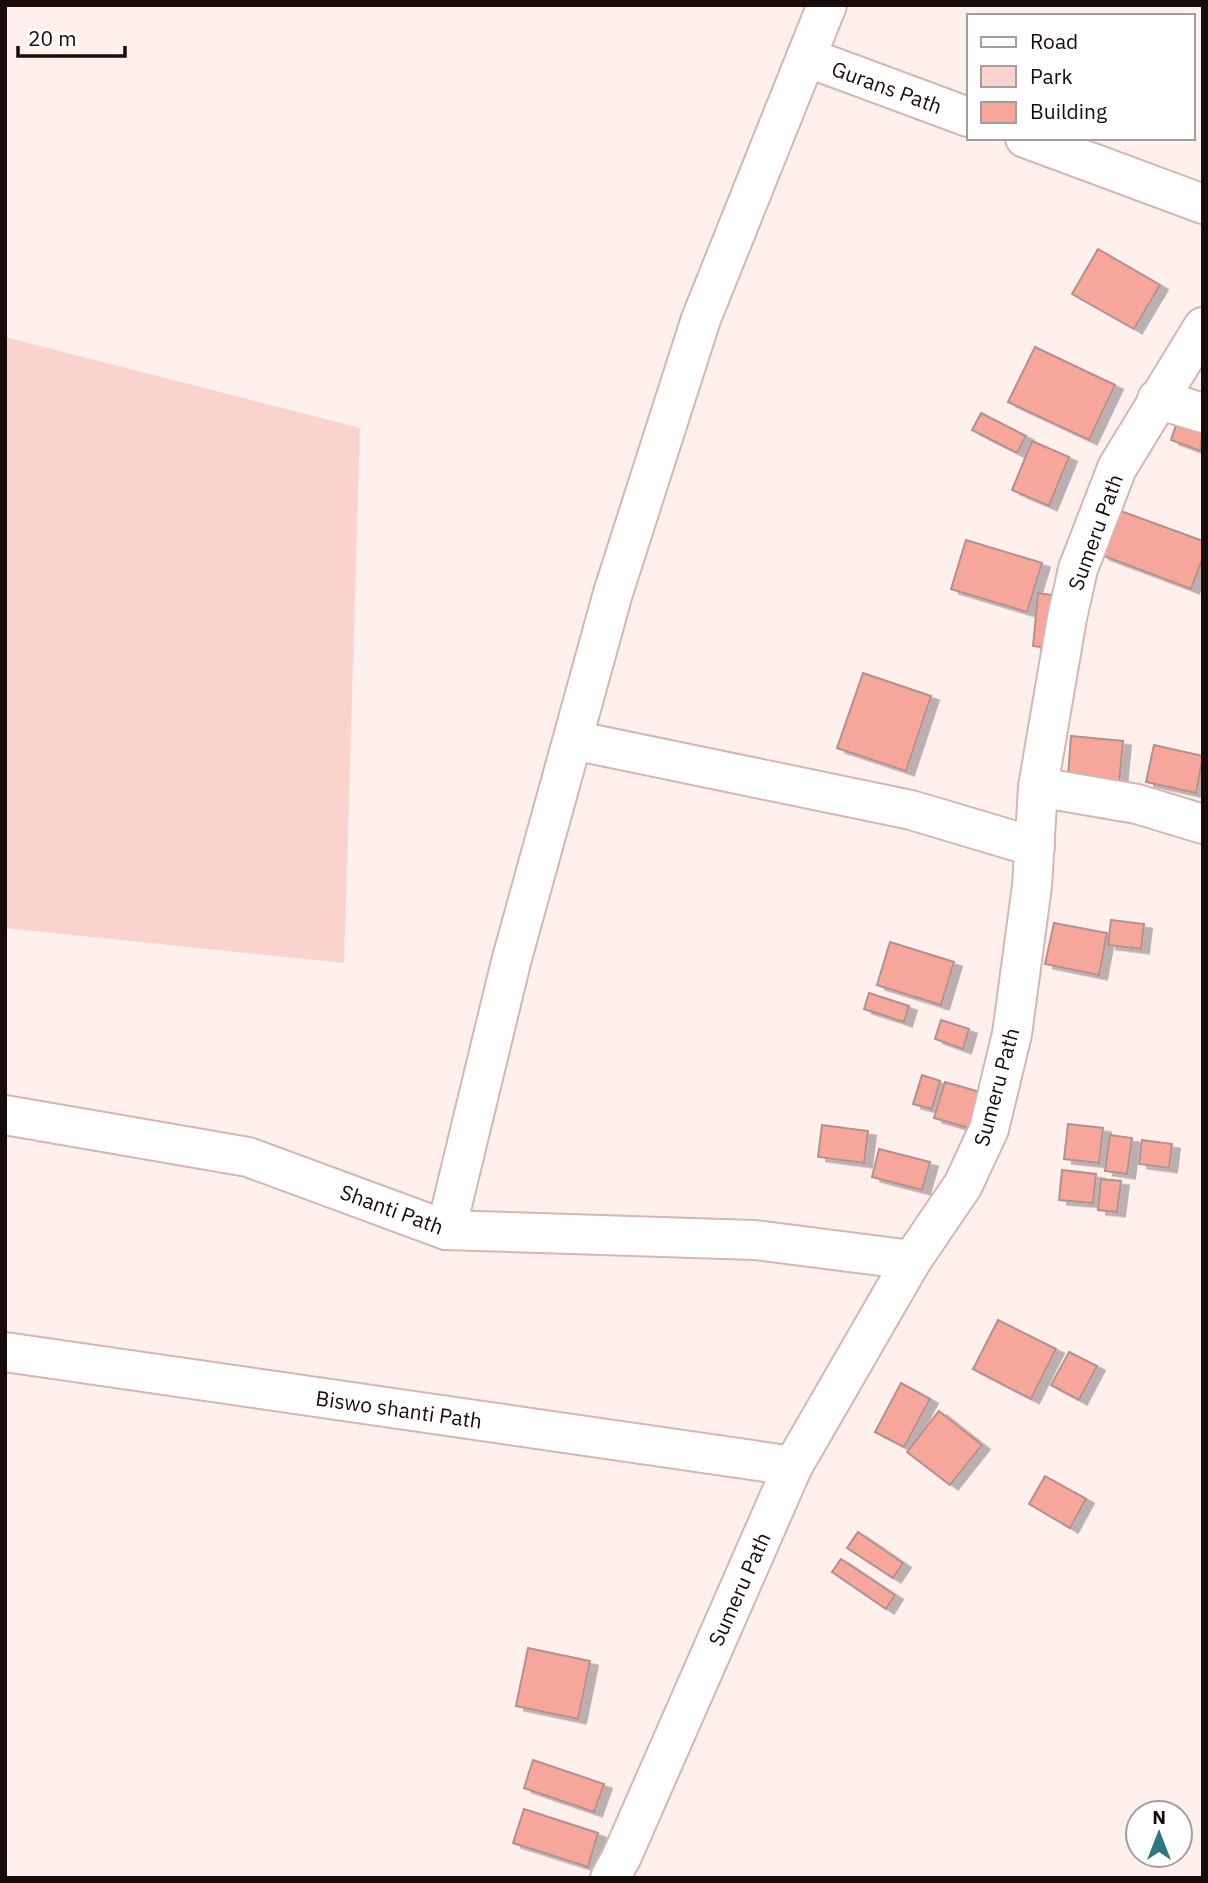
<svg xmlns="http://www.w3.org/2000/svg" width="1208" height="1883" viewBox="0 0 1208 1883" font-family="'IBM Plex Sans',sans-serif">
  <defs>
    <filter id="shadow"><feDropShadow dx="8" dy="4.5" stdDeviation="0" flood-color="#0004"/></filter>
  </defs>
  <rect width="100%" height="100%" fill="#fff0ee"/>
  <path fill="#fad3ce" d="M5,337l355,91 -16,535 -339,-35z"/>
  <g fill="#f6a69b" stroke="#b2918d" stroke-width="2" filter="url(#shadow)">
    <path d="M1098,249l62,36 -26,44 -62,-35z"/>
    <path d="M1035,347l80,38 -26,55 -81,-38z"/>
    <path d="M981,413l45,23 -9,17 -45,-23z"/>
    <path d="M1180,413l23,8 -2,30 -30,-11z"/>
    <path d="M1032,441l37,16 -20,49 -37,-16z"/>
    <path d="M1118,510l85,31v16l-12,32 -90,-34z"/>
    <path d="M966,540l76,23 -15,49 -76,-23z"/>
    <path d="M1038,593l14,2 -5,53 -14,-2z"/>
    <path d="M863,673l68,23 -25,75 -69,-23z"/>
    <path d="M1071,736l52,5 -5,52 -51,-4z"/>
    <path d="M1154,745l49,11 -7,37 -50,-11z"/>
    <path d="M1111,920l33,4 -3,25 -33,-4z"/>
    <path d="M1054,923l53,10 -8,42 -54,-11z"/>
    <path d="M890,942l64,20 -13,43 -64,-20z"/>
    <path d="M869,993l40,13 -5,16 -40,-13z"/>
    <path d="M941,1020l28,9 -6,20 -28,-10z"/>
    <path d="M922,1075l18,6 -8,28 -19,-5z"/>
    <path d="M945,1082l35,10 -11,36 -35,-10z"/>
    <path d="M1068,1124l35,4 -4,35 -35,-4z"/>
    <path d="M822,1125l46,6 -4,32 -46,-6z"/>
    <path d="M1110,1135l22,3 -5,36 -22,-3z"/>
    <path d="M1142,1140l30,4 -3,24 -30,-4z"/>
    <path d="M879,1149l51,13 -8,28 -50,-13z"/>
    <path d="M1062,1170l34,4 -3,29 -34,-3z"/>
    <path d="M1101,1179l20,2 -4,31 -19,-2z"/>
    <path d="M998,1320l58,29 -25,50 -58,-30z"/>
    <path d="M1069,1352l28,14 -18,34 -28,-15z"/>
    <path d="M901,1383l29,16 -26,48 -29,-15z"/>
    <path d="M939,1411l43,34 -32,40 -43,-33z"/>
    <path d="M1045,1476l41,23 -16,29 -41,-24z"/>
    <path d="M858,1532l45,31 -10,15 -46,-30z"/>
    <path d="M841,1559l54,36 -9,14 -54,-37z"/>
    <path d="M528,1648l62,13 -12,58 -62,-13z"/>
    <path d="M533,1760l71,24 -10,28 -70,-24z"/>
    <path d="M524,1809l74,24 -10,34 -75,-24z"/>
  </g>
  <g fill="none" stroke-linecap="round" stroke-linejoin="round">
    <g stroke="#d7b5b0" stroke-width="42">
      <g id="street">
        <path d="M806,57l162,60"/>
        <path d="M1025,138l178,66"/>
        <path d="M1157,399l46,14"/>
        <path d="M573,740l338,70 124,37"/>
        <path d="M1038,787l99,17 66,20"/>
        <path d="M5,1115l243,42 198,73 309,10 157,20"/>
        <path d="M446,1230l65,-268 102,-369 88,-274 126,-314"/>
        <path d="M5,1352l788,114"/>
        <path d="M610,1878l12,-22 171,-390 119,-206 51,-75 26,-56 23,-95 20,-148 6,-99 29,-169 11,-49 39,-101 86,-141"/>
      </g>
    </g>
    <use href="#street" stroke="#fff" stroke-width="38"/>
  </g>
  <g text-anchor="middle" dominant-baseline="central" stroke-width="5" stroke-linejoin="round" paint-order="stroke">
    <g font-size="21" fill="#170c0b" stroke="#fff">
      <text transform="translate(887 87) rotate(20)">Gurans Path</text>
      <text transform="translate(1095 532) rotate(-70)">Sumeru Path</text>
      <text transform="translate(996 1087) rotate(-75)">Sumeru Path</text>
      <text transform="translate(392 1209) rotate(20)">Shanti Path</text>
      <text transform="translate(399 1409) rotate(8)">Biswo shanti Path</text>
      <text transform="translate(739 1589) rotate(-66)">Sumeru Path</text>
    </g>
  </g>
  <rect width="1208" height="1883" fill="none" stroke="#170c0b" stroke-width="14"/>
  <rect x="967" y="14" width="228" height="126" fill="#ffffff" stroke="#a29e9d" stroke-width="2"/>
  <rect x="981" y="37" width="35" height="10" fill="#ffffff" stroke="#a29e9d" stroke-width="2"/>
  <text x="1030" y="49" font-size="21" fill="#170c0b">Road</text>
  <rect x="981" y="66" width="35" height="21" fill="#fad3ce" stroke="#a29e9d" stroke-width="2"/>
  <text x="1030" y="84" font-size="21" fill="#170c0b">Park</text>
  <rect x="981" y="102" width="35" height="21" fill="#f6a69b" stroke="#a29e9d" stroke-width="2"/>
  <text x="1030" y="119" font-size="21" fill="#170c0b">Building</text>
  <g transform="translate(1159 1834)"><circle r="33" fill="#ffffff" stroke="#a29e9d" stroke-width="2"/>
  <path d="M0-5L12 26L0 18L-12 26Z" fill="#2e7680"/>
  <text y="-10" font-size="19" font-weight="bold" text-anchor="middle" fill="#170c0b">N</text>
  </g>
  <path d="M18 46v10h107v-10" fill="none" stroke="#170c0b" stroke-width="3.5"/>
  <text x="28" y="46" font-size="21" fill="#170c0b" stroke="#ffffff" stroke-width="5" paint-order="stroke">20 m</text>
</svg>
